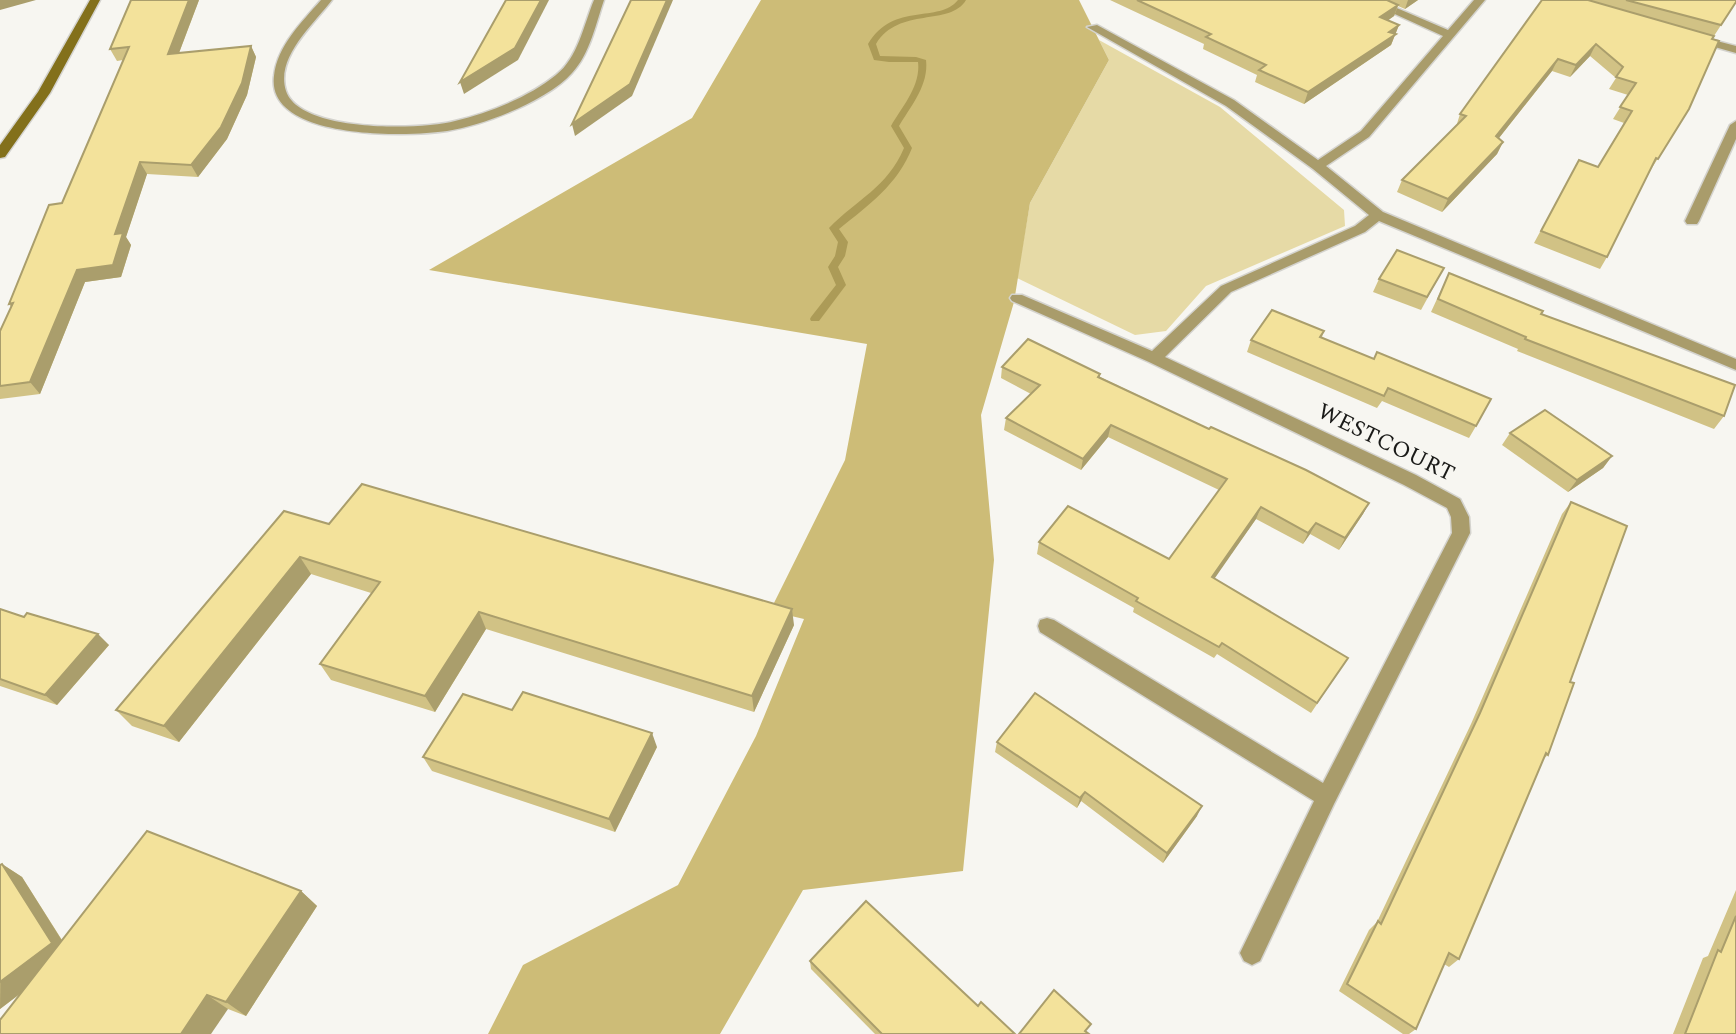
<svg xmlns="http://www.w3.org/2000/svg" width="1736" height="1034" viewBox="0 0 1736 1034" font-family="Spectral,serif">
  <rect width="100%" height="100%" fill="#f7f6f1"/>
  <path fill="#e6daa6" d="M1099,40l121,67 124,103 1,16 -139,60 -40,45 -31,4 -118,-57 13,-75 79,-143z"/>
  <path fill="#cdbc77" d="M761,0h318l30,60 -79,143 -16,99 -33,113 13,145 -31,311 -160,19 -83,144h-232l35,-69 155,-80 78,-149 48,-117 -34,-8 75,-151 22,-116 -438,-74 263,-152z"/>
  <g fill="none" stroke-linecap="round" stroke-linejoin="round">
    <path fill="#ac9b57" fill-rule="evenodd" d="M958,0h8c-16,27 -67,6 -90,44l4,12 36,1 10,3c3,25 -15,46 -27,66l13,22c-14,36 -43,57 -73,81l9,13 -3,14 -7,11 8,18 -27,36h-8l-1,-2 1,-2 25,-32 -8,-18 7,-11 3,-14 -9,-14c28,-29 58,-40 75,-80l-13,-22c11,-19 30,-40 27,-64h-29l-15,-2 -6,-16c26,-43 71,-20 90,-44z"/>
    <g stroke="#d4d3ce" stroke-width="3">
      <g id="minor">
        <path d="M321,0h11c-18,24 -57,57 -46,91 14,42 135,39 169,30 34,-8 74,-24 101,-46 22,-17 28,-51 38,-75h10c-8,23 -14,54 -32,73 -25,28 -88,52 -125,58 -40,6 -181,9 -173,-55 3,-30 28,-54 47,-76z"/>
        <path d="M1364,0h14l70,30 26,-30h11l-116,137 -43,29 57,46 353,147v11l-357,-149 -14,11 -134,60 -66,65 251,118 44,24 9,18 1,16 -136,271 -74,157 -8,4 -8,-4 -4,-8 74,-152 -274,-169 -2,-6 2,-6 7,-2 7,2 269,163 129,-250 -1,-16 -4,-9 -43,-23 -255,-123 -137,-61 -2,-3 2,-3h10l130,56 69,-65 134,-60 14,-11 -56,-46 -87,-63 -139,-79 10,-2 137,75 84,60 43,-29 82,-95z"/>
        <path d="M1694,35l42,11v7l-46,-13v-4z"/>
        <path d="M1736,121v18l-37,82 -2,3h-10l-2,-3 45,-96z"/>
      </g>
    </g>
    <g stroke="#d4d3ce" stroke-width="3">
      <path id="secondary" d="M90,0h10l-50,93 -45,64 -5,1v-13l38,-53z"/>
    </g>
    <use href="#minor" fill="#a99c6b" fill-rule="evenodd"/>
    <use href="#secondary" fill="#83701b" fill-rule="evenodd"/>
  </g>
  <g fill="#d1c285">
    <path d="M199,0l-20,53 72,-7 5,11 -9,38 -20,44 -29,38 -51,-3 -21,63 5,8 -10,32 -36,5 -45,112 -40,5v-68l11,-24 -2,-3 53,-101 61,-143 -6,1 -7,-12z"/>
    <path d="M1110,0h308l-13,9 -7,-3 -4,10 -6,4 11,5 -8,20 -87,59 -49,-22 2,-7 -54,-26 1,-5z"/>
    <path d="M1542,0h194v2l-24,37 -23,70 -39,62 -43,86 -7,12 -66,-26 45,-83 19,7 26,-44 -11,-4 15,-24 -19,-6 7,-11 -26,-22 -20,21 -18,-6 -53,67 4,4 -6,12 -55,58 -45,-20 5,-12 54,-53 4,-13z"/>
    <path d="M1444,268l-23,42 -48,-18 6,-13z"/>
    <path d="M1449,273l92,41 183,102 -10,13 -197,-78 1,-2 -87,-37z"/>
    <path d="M1324,331l-2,6 154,89 -7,12 -87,-37 -5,7 -130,-56 4,-12z"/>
    <path d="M1002,367l98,7v3l109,52 160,74 -6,11 -24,36 -29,-16 -7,10 -47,-25 -42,59 134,80 -37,55 -94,-59 -3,4 -81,-46 1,-4 -97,-54 2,-12 130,17 50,-69 -111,-53 -27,33 -77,-40 2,-12 25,-24 -30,-16z"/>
    <path d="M1510,433l102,23 -9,12 -35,24 -66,-47z"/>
    <path d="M1571,502l-1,180 -22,73 -5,4 -84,200 -10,8 -5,-3 -28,65 -7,5h-6l-64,-43 30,-61 8,-8 94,-198 91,-210z"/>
    <path d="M329,524l465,101 -40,87 -268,-83 -51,83 -104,-32 -11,-16 51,-71 -60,-19 -132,168 -47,-16 -16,-16z"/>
    <path d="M0,609l109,36 -52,60 -57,-19z"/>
    <path d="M997,742l200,74 -34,47 -82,-62 -4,7 -82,-56z"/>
    <path d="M657,747l-42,85 -183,-61 -9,-14z"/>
    <path d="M2,864l20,13 40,63 239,-49 16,15 -71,110 -18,-7 -207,-16 -21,16v-144z"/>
    <path d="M1736,890v144h-63l30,-76 5,-2z"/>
    <path d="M810,961l168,45 37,28h-140l-64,-65z"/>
  </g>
  <g fill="#aa9e6c">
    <path d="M0,0h36l-36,10z"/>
    <path d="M189,0h10l-25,66 -6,-12z"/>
    <path d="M541,0h8l-31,60 -54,34 -4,-12z"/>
    <path d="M667,0h6l-41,96 -57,40 -3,-12z"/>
    <path d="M1408,0h10l-13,9z"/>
    <path d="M1398,5l-4,11 -18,13 4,-12z"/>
    <path d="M1399,25l-8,20 -87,59 4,-12 81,-60z"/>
    <path d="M1596,44l-6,12 -20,21 6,-12z"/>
    <path d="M251,46l5,11 -9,38 -20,44 -29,38 -7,-12z"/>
    <path d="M1558,59l-6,12 -61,77 5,-12z"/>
    <path d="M1503,142l-6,12 -55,58 6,-13z"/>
    <path d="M140,162l7,12 -21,63 5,8 -10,32 -36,5 -45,112 -10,-12 47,-112 38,-36z"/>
    <path d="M1111,425l-3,12 -27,33 2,-11z"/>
    <path d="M1612,456l-9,12 -35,24 9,-12z"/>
    <path d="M1369,503l-6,11 -24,36 6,-12z"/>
    <path d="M1261,507l-5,12 -48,69 4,-11z"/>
    <path d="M1316,523l-6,11 -7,10 5,-11z"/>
    <path d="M300,557l11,17 -132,168 -15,-16z"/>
    <path d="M792,609l2,16 -40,87 -2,-16z"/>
    <path d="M479,612l7,17 -51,83 -10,-16z"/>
    <path d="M98,634l11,11 -52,60 -12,-10z"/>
    <path d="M652,733l5,14 -42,85 -6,-13z"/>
    <path d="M1085,792l-4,9 -4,7 3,-10z"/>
    <path d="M1202,806l-5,10 -34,47 4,-10z"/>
    <path d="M2,864l20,13 49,78 -71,54z"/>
    <path d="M301,891l16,15 -71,110 -20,-14z"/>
    <path d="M207,995l21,14 -17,25h-30z"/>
  </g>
  <g fill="#f3e29b" stroke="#aa9e6c" stroke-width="2">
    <path d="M131,0h58l-21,54 83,-8 -9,37 -21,44 -30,38 -51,-3 -25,72 8,-1 -10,32 -36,5 -47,112 -30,4v-55l13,-28 -4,1 40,-99 13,-2 67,-156 -19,2z"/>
    <path d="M506,0h35l-26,48 -55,34z"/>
    <path d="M631,0h36l-37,84 -58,40z"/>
    <path d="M1137,0h250l11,5 -18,12 19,8 -10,7 7,2 -88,58 -49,-22 7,-5 -60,-28 5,-3z"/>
    <path d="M1542,0h46l126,36 -2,3 7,2 -30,68 -31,50 -2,-1 -49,99 -66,-26 38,-71 19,7 34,-56 -12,-4 16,-24 -20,-6 7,-10 -27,-23 -20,21 -18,-6 -62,77 7,6 -55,57 -46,-19 64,-64 -6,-2z"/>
    <path d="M1626,0h110v2l-15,23z"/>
    <path d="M1397,250l47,18 -17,29 -48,-18z"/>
    <path d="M1449,273l94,38 -2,3 194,71 -11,31 -199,-77 1,-2 -88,-38z"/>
    <path d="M1272,310l52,21 -4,6 54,22 3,-7 114,47 -15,27 -88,-38 -4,8 -133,-56z"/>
    <path d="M1028,339l72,35 -2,3 111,52 2,-2 95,43 63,33 -24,35 -29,-15 -8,10 -47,-26 -49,70 136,81 -31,45 -95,-60 -3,4 -83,-46 2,-3 -99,-56 29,-36 101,53 58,-80 -116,-54 -28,34 -77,-41 34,-33 -38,-18z"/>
    <path d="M1545,410l67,46 -35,24 -67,-47z"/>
    <path d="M362,484l430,125 -40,87 -273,-84 -54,84 -105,-32 60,-82 -80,-25 -136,169 -48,-16 168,-199 45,13z"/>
    <path d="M1571,502l56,24 -57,156 4,1 -26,72 -2,-2 -87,206 -10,-6 -33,76 -69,-45 31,-63 3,3 99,-211z"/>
    <path d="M0,609l24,8 3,-4 71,21 -53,61 -45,-16z"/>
    <path d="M523,692l129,41 -43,86 -186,-62 40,-63 49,16z"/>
    <path d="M1035,693l167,113 -35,47 -82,-61 -5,6 -83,-56z"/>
    <path d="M147,831l154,60 -75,111 -19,-7 -26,39h-181v-14z"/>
    <path d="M2,864l50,79 -52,39v-117z"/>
    <path d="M866,901l112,105 3,-4 34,32h-133l-72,-73z"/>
    <path d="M1736,916v118h-51l33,-84 3,2z"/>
    <path d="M1054,990l37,34 -6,7 4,3h-70z"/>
  </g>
  <g text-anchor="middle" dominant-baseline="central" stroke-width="5" stroke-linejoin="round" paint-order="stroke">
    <g font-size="23" fill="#1a1a18" stroke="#f7f6f1">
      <text transform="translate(1386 443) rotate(26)">WESTCOURT</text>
    </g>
  </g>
</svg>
